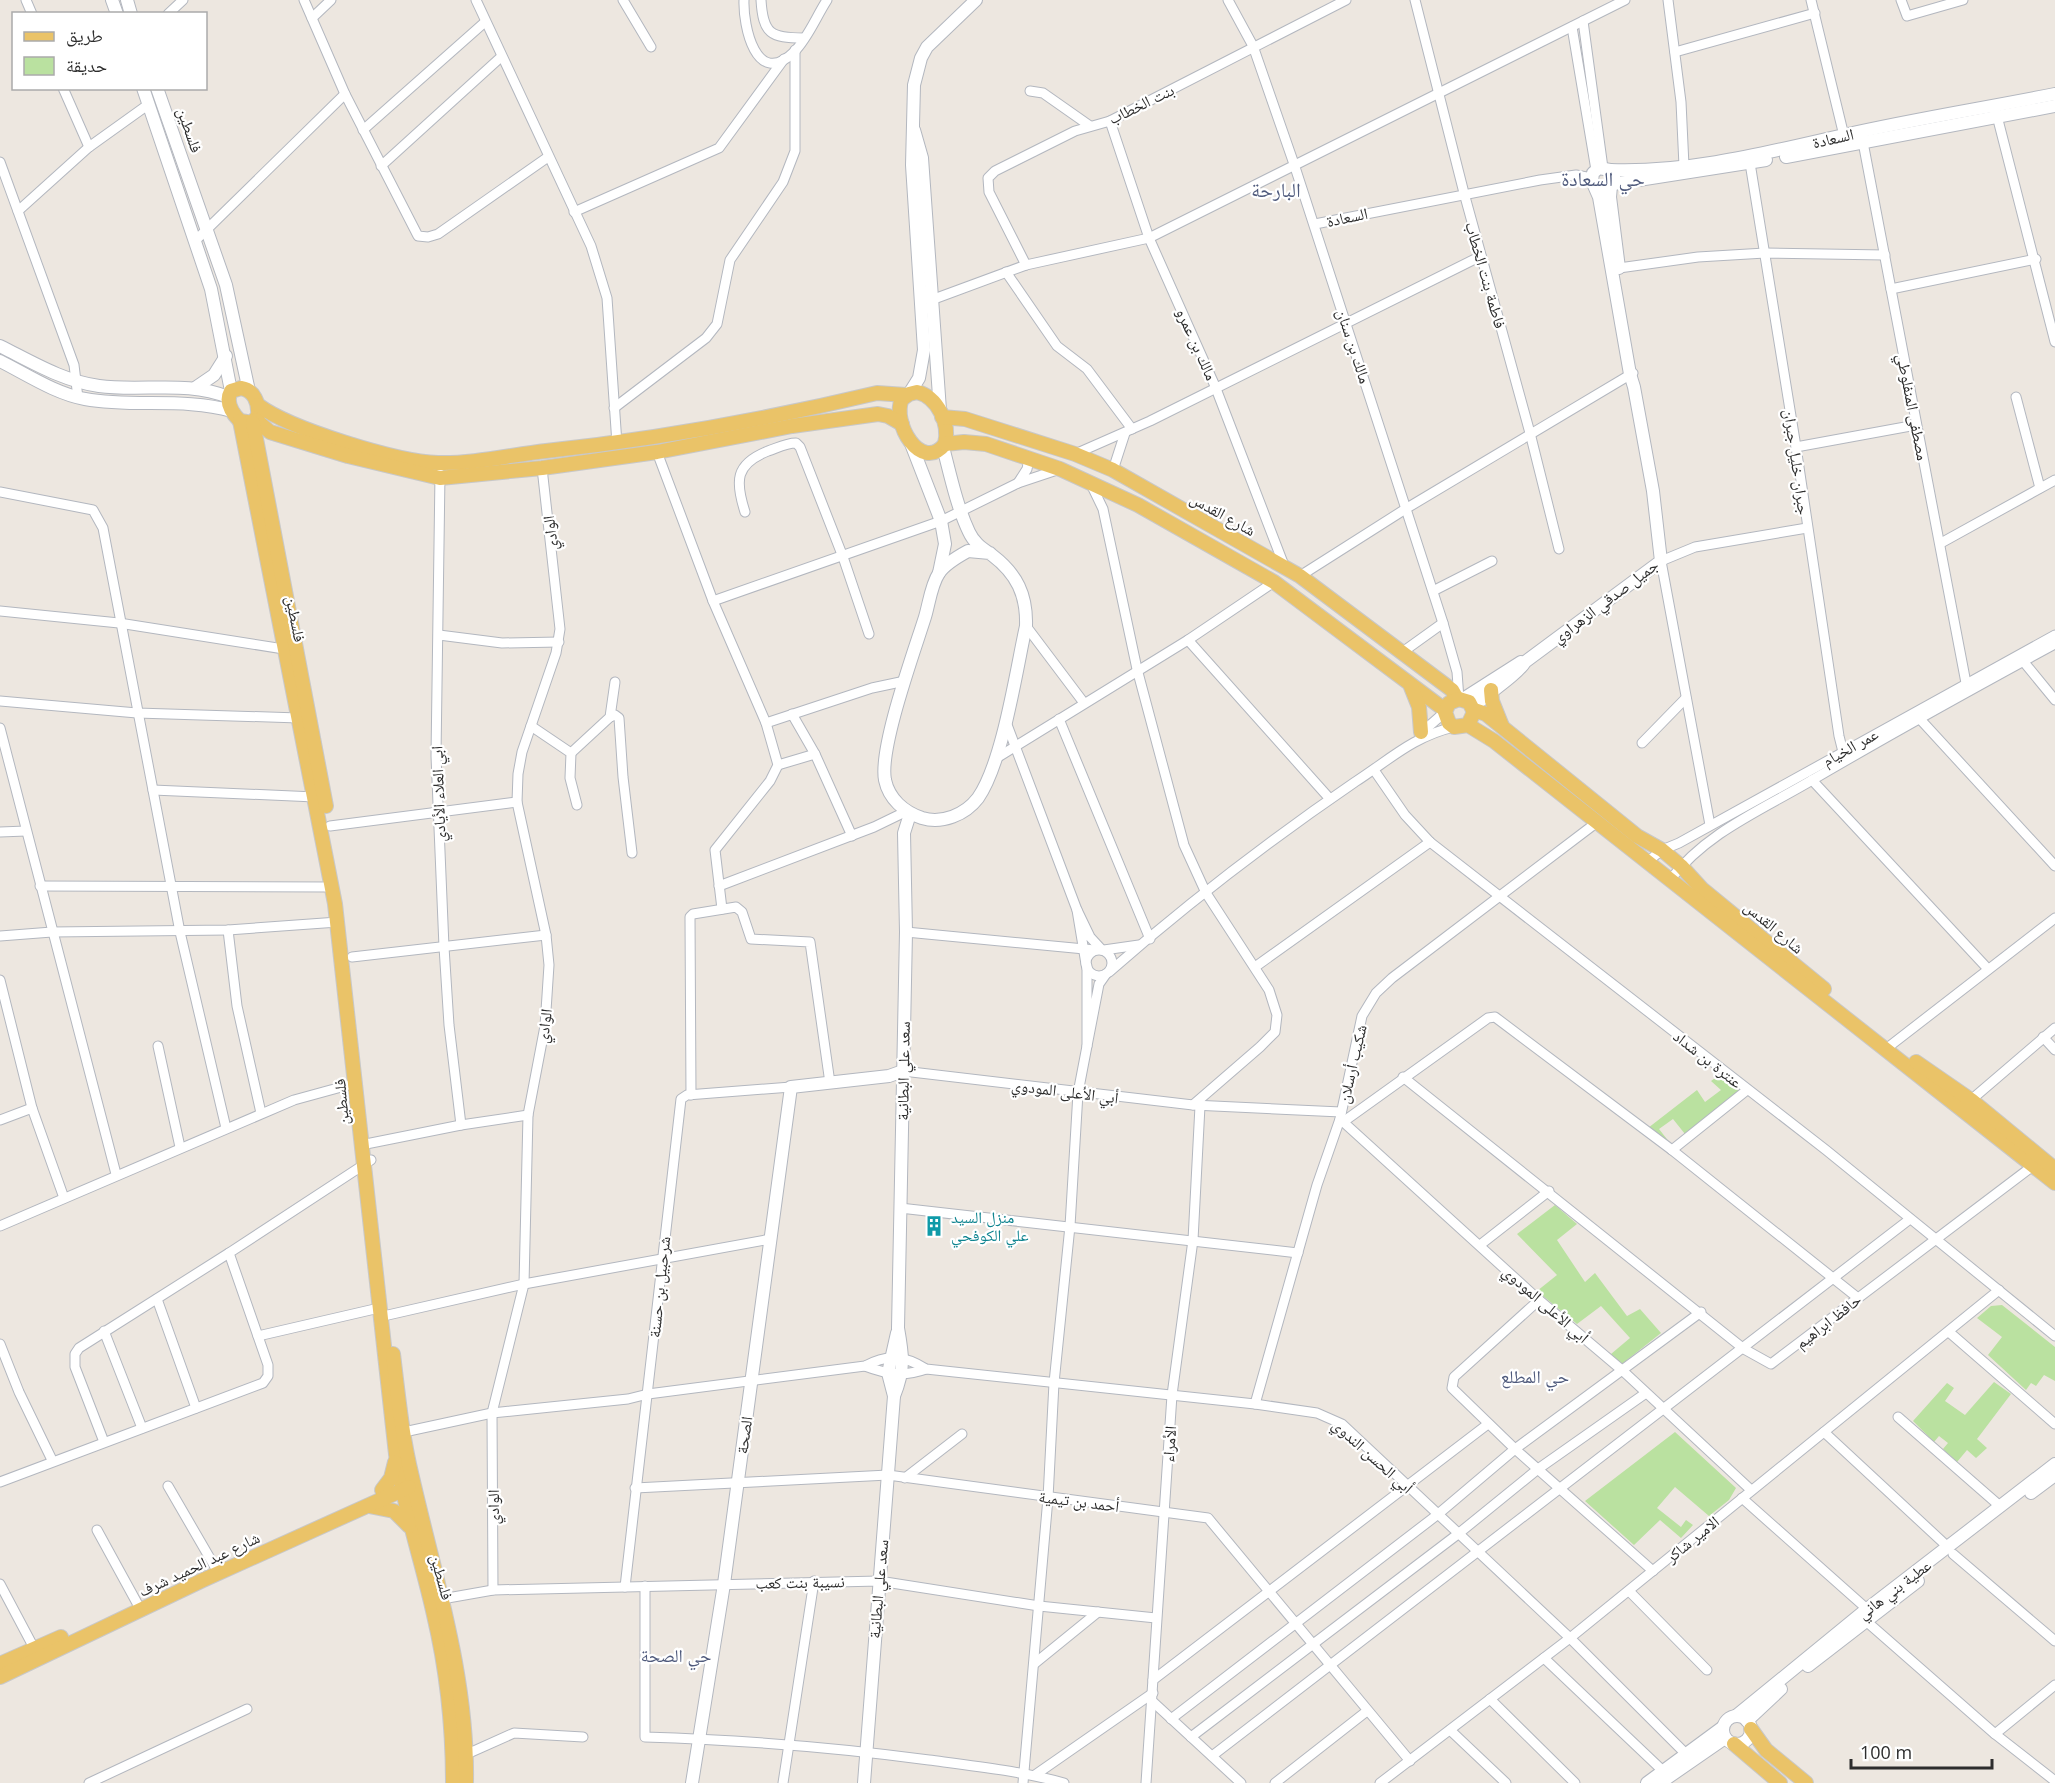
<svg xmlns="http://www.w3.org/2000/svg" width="2055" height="1783" viewBox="0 0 2055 1783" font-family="'Open Sans','Noto Naskh Arabic',sans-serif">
  <rect width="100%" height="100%" fill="#ede7e0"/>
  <g fill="#bae1a0">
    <path d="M1718,1076l23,16 -56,42 -12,-15 -14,10 11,14 -22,-15 49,-38 8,12 16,-12 -10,-9z"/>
    <path d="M1555,1205l22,19 -20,16 28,42 10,-9 32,43 13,-7 21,24 -39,31 -11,-10 19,-16 -29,-32 -24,18 -40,-33 20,-16 -40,-41z"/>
    <path d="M2002,1305l53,42v34l-11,-6 -8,11 -5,-3 -5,7 -38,-35 14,-18 -25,-19 14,-12z"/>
    <path d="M1994,1382l17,12 -34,45 10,9 -11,10 -9,-8 -10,12 -14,-13 5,-6 -9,-7 -5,6 -21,-21 34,-38 7,5 -9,13 20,14z"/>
    <path d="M1675,1432l61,56 -7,12 -20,16 -34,-29 -18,21 24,19 5,-7 7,5 -12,13 -21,-18 -26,25 -49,-44z"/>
  </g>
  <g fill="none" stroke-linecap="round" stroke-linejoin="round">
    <g stroke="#b3b7bf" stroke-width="11">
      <g id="street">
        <path d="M26,0l6,14"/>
        <path d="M304,0l41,94 73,142 10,1 10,-3 110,-77"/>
        <path d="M476,0l115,246 16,52 10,146"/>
        <path d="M623,0l28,47"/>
        <path d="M744,0c-1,26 12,89 50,52 14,-14 22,-35 33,-52"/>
        <path d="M761,0c2,34 10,38 42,38"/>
        <path d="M1228,0l25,46 41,118 149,459 14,49 2,27"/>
        <path d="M1415,0l49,193 66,240 29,116"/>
        <path d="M1668,0l13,102 3,64"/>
        <path d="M1811,0l34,140"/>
        <path d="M1901,0l6,16 56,-16"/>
        <path d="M168,14l15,-14"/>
        <path d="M312,18l19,-18"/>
        <path d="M1583,21l20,147"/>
        <path d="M1572,27l24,143"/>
        <path d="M1675,52l140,-39"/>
        <path d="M63,88l26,59"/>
        <path d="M1030,91l13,2 47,33"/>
        <path d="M1996,112l59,230"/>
        <path d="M1110,121l39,117 66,148 70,182"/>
        <path d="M363,130l122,-108"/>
        <path d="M1862,137l104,546"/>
        <path d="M0,162l74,203 4,33"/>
        <path d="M1750,163l46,284 43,289 6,24"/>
        <path d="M381,166l120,-109"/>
        <path d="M18,211l71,-64 60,-43"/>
        <path d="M574,212l145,-64 65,-89"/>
        <path d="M1315,224l225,-44 36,-5 16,3"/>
        <path d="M196,240l149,-146"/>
        <path d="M1026,265l-37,-73 -1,-14 7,-7 80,-40 35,-10 236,-121"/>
        <path d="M1619,268l79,-11 67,-4 120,2"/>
        <path d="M1006,272l51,74 30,23 45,60"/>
        <path d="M1891,289l145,-30"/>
        <path d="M926,299h8l92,-34 123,-27 476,-238"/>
        <path d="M2016,397l24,91"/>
        <path d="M614,408l92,-70 11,-14 13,-64 53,-78 12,-31v-101"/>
        <path d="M1796,447l120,-22"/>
        <path d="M657,452l56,149 53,122 12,42 -8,16 -55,69 7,59"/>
        <path d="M1075,454l75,-33 331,-165"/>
        <path d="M1029,459l-2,10 -9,14 42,-14"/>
        <path d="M1113,470l12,-37"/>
        <path d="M440,474l-4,282 8,191 5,78 12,100"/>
        <path d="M1090,482l13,27 34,160 47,176 22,48 63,97 8,25 -2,17 -15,15 -67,58"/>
        <path d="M0,492l93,18 10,18 77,404 46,196"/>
        <path d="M745,512c-10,-31 -10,-48 23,-61 9,-3 18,-8 28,-8l4,4 43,110 26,77"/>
        <path d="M1941,543l114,-63"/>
        <path d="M1300,576l107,-68 226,-135"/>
        <path d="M1433,591l59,-30"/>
        <path d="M713,601l228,-80 77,-38"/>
        <path d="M0,611l119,12 171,27"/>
        <path d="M1026,626l58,77"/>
        <path d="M439,635l63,8 57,-1"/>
        <path d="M1188,640l142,159"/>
        <path d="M1404,651l39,-28"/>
        <path d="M2023,661l32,39"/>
        <path d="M0,701l137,12 162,5"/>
        <path d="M792,714l23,40 37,82"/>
        <path d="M610,717l5,-2 4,3 4,59 9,76"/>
        <path d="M1919,718l136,148"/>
        <path d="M1059,719l91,220"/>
        <path d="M1006,722l71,188"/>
        <path d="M766,723l106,-35 33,-7"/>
        <path d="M531,726l40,27 -1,25 7,27"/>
        <path d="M0,728l116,446"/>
        <path d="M1420,734l25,-22"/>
        <path d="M1642,743l44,-45"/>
        <path d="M571,753l39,-36 5,-35"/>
        <path d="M995,759l193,-119 86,-58"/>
        <path d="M778,765l37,-11"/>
        <path d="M1374,770l31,45 25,27 396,308 229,186"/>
        <path d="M1812,780l176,189"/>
        <path d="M153,790l162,7"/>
        <path d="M1710,825l-49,-264 34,-14 112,-19"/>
        <path d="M330,826l187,-24"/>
        <path d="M0,832l26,-1"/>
        <path d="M1647,862l15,-12 17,-7 376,-208"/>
        <path d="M1670,880c35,-46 87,-68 137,-97 82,-48 165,-94 248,-139"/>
        <path d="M40,886l292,1"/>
        <path d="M719,886l155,-59 33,-16"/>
        <path d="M228,930l9,76 24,107"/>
        <path d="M906,932l189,18"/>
        <path d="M0,936l52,-4 176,-2 110,-8"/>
        <circle cx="1099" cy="963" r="13"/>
        <path d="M1104,950l35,-5"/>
        <path d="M352,957l194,-22"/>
        <path d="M1086,964l-9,-54 13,27 12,13"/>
        <path d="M1087,966v80l12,-62 7,-10"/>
        <path d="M1255,967l175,-125"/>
        <path d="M1109,972c78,-68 161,-132 246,-190 34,-22 59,-46 99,-55"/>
        <path d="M0,980l32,128"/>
        <path d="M2043,1037l12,13"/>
        <path d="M1891,1045l164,-127"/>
        <path d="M158,1046l22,101"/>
        <path d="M903,1071l290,34 148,7"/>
        <path d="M1403,1077l341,272 27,15 263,-199"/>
        <path d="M691,1095l-1,-178 3,-3 43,-7 6,5 9,27 59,3 20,141"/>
        <path d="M1971,1100l84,-72"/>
        <path d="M1340,1119l199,181 84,71 128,119"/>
        <path d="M0,1120l32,-12 32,90"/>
        <path d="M1343,1122l145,-104 7,-1 177,133 186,148"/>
        <path d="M361,1145l100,-20 67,-10"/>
        <path d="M1672,1150l75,-60"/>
        <path d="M900,1208l398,45"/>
        <path d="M0,1226l294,-126 62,-17"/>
        <path d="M1480,1245l69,-54"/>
        <path d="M157,1299l39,109"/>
        <path d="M1539,1300l-85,77 -2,11 63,61 138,122"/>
        <path d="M388,1315l136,-31 247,-45"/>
        <path d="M104,1331l38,97"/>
        <path d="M1949,1332l106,92"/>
        <path d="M258,1336l121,-28"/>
        <path d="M0,1344l19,48 33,68"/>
        <path d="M865,1366c21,8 39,11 61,3"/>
        <path d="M1255,1404l62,-219 23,-66 22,-103 14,-23 16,-15 204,-155"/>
        <path d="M1898,1417l103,90"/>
        <path d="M404,1432l88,-19 136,-14 20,-5 217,-28c22,-12 39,-11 61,3l329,35 62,9 25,11 228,214 115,115"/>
        <path d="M1824,1432l125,116"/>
        <path d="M104,1442l-29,-75v-13l4,-6 150,-95"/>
        <path d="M905,1478l57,-44"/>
        <path d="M0,1482l263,-99 5,-7v-11l-39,-112 142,-93"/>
        <path d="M168,1486l47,81"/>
        <path d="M635,1488l253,-13 320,43 202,243"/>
        <path d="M1742,1498l125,111"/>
        <path d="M97,1530l40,73"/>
        <path d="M1953,1554l102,87"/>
        <path d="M0,1584l34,64"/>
        <path d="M645,1586v151c95,3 189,10 284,23 46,6 91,11 135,23"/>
        <path d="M625,1587l56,-488 6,-4 104,-8"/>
        <path d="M493,1590l-1,-177 32,-129 4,-169 17,-89 4,-61 -3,-30 -29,-133 1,-28 4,-22 34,-99 4,-24 -18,-161"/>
        <path d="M1629,1591l78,79"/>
        <path d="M442,1599l51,-9 386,-9 160,25 117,12"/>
        <path d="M1866,1621l129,113 60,47"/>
        <path d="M1544,1658l118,112"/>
        <path d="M1034,1664l64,-52"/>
        <path d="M1153,1680l335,-256"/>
        <path d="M1490,1699l85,84"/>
        <path d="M1152,1701l89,82"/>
        <path d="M1171,1719l266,-204 78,-66 186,-137"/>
        <path d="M1450,1730l56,53"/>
        <path d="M1995,1734l60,-49"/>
        <path d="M1191,1737l267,-203 80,-65 108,-76"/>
        <path d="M467,1754l47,-21 69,4"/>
        <path d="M1212,1756l698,-537"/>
        <path d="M1035,1775l118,-82"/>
        <path d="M89,1783l158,-74"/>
        <path d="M783,1783l31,-202"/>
        <path d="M1023,1783l25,-285 6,-115 16,-157 8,-133 9,-47"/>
        <path d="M1146,1783l26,-388 21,-155 7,-134"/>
        <path d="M1275,1783l92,-72"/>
        <path d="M1380,1783l190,-145 429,-348"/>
      </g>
    </g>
    <g stroke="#b3b7bf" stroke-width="14">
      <g id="secondary">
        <path d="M112,0l5,14"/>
        <path d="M127,0l4,14"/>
        <path d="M143,88l68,201 20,102"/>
        <path d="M157,88l69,197 23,106"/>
        <path d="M914,130l8,28 18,252"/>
        <path d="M1786,157l269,-51"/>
        <path d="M1610,170c79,3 159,-18 234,-35 70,-16 141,-27 211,-41"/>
        <path d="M1613,184l153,-24"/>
        <path d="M1611,186l-1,11 9,71"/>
        <path d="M0,346c32,16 63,35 99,40 43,6 88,-6 129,11"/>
        <path d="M0,361c26,13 56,33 85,38 49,9 98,-2 147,12"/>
        <path d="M195,388l19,-13 12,-19"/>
        <path d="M909,394l10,-16 5,-28 -12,-185 2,-80 7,-27 6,-11 49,-47"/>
        <path d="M910,441l31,80 4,23 -6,29"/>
        <path d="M943,447c7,27 14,60 26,85 5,11 13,16 23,23 25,19 35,40 34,71 -10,45 -23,136 -48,172 -13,17 -36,26 -56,20 -18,-6 -33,-19 -37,-38 -6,-32 29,-128 40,-163 4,-13 6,-32 14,-44 6,-9 18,-16 29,-22l22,2"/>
        <path d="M1463,699l58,-37"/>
        <path d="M1473,707c13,-12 44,-32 52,-45l136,-101 -8,-70 -19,-104 -4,-13 -31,-177 -7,-16 1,-8 6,-5 11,2 4,6 -3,10 -7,4 -9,-3"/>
        <path d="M894,1396l-6,-23 9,-40"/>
        <path d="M2031,1493l24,-18"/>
        <path d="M1808,1666l110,-85"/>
        <path d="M1736,1716l131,-107 188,-145"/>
        <circle cx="1737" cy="1730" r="14"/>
        <path d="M1747,1721l34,-32"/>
        <path d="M692,1783l32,-199 67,-497 98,-11 14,-5"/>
        <path d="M864,1783l30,-387c11,-27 9,-40 4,-68l8,-396 -2,-99 6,-19"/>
        <path d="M1647,1783l76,-56"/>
        <path d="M1660,1783l65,-45"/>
      </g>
    </g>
    <g stroke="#c8c8c8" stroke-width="16">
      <g id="primary">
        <path d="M241,388c13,2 18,15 17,27l-5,8 -13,-2c-8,-8 -15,-19 -9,-30z"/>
        <path d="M917,392c21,5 33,32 28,52 -24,30 -54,-22 -43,-45l7,-5z"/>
        <path d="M258,405c32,24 140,57 180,58 35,1 73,-8 108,-12 112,-12 222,-32 331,-58l29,2"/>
        <path d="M942,417l23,2 110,35 38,16 187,106 152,114 5,9"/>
        <path d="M256,420l14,12 78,24 92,22 102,-10 115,-16 135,-26 86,-12 10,2 14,8"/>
        <path d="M240,421l95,483 61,550c8,55 26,107 38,161 13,55 19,112 19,168"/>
        <path d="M253,423l73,383"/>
        <path d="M945,444l19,-2 22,2 74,25 78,36 136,77 171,128"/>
        <path d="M1411,687l8,20 2,25"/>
        <path d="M1491,690l1,11 10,25"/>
        <path d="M1474,710l12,4 151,122 25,14 19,16 21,23 122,100"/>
        <path d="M1468,725l6,-13 -5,-10 -10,-3 -10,4 -4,9 4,11 5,4 14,-2 26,16 561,442"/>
        <path d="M1916,1062l55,38 84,69"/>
        <path d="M393,1354c5,41 9,83 19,123 23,101 56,201 54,306"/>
        <path d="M382,1490l9,-12 4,-16"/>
        <path d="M369,1506l25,5 15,15"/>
        <path d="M0,1664l61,-27"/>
        <path d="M0,1677l203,-97 206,-93"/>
        <path d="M1751,1729l15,21 40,33"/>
        <path d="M1734,1744l46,39"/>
      </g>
    </g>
    <use href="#street" stroke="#fff" stroke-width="9"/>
    <use href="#secondary" stroke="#fff" stroke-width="12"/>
    <use href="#primary" stroke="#eac368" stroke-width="14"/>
  </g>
  <defs>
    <g id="building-bare" transform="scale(1.62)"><path d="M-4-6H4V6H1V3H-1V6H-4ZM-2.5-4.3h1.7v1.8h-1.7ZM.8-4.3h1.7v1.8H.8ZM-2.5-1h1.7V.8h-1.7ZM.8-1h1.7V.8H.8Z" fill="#0f9aa8" stroke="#fff" stroke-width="2.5" paint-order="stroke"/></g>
  </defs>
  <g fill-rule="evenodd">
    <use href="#building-bare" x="934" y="1226"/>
  </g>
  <g text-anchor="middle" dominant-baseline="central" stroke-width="4.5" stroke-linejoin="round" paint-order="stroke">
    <g font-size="16" fill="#2d2d2d" stroke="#fff">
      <text transform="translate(1141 104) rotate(-26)">بنت الخطاب</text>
      <text transform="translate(190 130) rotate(71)">فلسطين</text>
      <text transform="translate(1833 138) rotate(-13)">السعادة</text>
      <text transform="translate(1347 217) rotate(-12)">السعادة</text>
      <text transform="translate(1486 275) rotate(74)">فاطمة بنت الخطاب</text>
      <text transform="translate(1197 344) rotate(66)">مالك بن عمرو</text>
      <text transform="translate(1354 346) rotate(72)">مالك بن سنان</text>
      <text transform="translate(1913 407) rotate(79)">مصطفى المنفلوطي</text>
      <text transform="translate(1797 462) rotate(82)">جبران خليل جبران</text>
      <text transform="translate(1223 514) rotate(29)">شارع القدس</text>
      <text transform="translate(550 533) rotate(-97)">الوادي</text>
      <text transform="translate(1605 601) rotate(-37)">جميل صدقي الزهراوي</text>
      <text transform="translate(296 619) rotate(79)">فلسطين</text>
      <text transform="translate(1850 747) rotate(-29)">عمر الخيام</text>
      <text transform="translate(438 794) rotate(-92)">ابي العلاء الأيادي</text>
      <text transform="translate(1774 927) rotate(40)">شارع القدس</text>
      <text transform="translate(544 1026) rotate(-83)">الوادي</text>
      <text transform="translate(1708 1059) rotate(38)">عنترة بن شداد</text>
      <text transform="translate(1352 1064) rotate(-77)">شكيب أرسلان</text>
      <text transform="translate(903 1071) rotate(-89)">سعد علي البطانية</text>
      <text transform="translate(1065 1091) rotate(7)">أبي الأعلى المودوي</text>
      <text transform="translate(341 1102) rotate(-95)">فلسطين</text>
      <text transform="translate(659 1287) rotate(-84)">شرحبيل بن حسنة</text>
      <text transform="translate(1546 1304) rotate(41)">أبي الأعلى المودوي</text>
      <text transform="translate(1828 1321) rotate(-38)">حافظ ابراهيم</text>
      <text transform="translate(744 1435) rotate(-82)">الصحة</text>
      <text transform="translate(1169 1444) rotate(-86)">الأمراء</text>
      <text transform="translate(1373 1456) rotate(42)">أبي الحسن الندوي</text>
      <text transform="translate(1079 1501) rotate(7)">أحمد بن تيمية</text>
      <text transform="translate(493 1507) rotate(-90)">الوادي</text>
      <text transform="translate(1692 1539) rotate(-39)">الامير شاكر</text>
      <text transform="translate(199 1564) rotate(-25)">شارع عبد الحميد شرف</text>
      <text transform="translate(442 1577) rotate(75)">فلسطين</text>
      <text transform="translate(800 1582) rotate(-1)">نسيبة بنت كعب</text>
      <text transform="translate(878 1589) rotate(-85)">سعد علي البطانية</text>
      <text transform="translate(1894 1589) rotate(-37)">عطية بني هاني</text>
    </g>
    <g font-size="16" fill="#0d838f" stroke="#fff" text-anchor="start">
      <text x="951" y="1217">منزل السيد<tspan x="951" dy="18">علي الكوفحي</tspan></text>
    </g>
    <g font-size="18" fill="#4f5a7c" stroke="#fff">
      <text x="1535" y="1376">حي المطلع</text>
      <text x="676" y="1655">حي الصحة</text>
    </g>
    <g font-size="20" fill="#4f5a7c" stroke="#fff">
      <text x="1603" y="178">حي السعادة</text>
      <text x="1276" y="189">البارحة</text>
    </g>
  </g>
  <rect x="12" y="12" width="195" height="78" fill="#ffffff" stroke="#ababab" stroke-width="1.5"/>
  <rect x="24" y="32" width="30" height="9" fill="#eac368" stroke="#ababab" stroke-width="1.5"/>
  <text x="66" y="42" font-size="18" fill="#2d2d2d">طريق</text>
  <rect x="24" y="57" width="30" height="18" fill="#bae1a0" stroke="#ababab" stroke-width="1.5"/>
  <text x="66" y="72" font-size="18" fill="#2d2d2d">حديقة</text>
  <path d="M1851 1759v9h141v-9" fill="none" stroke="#2d2d2d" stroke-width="3"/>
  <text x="1860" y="1759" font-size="18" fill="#2d2d2d" stroke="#ffffff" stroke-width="4.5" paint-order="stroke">100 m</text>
</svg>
